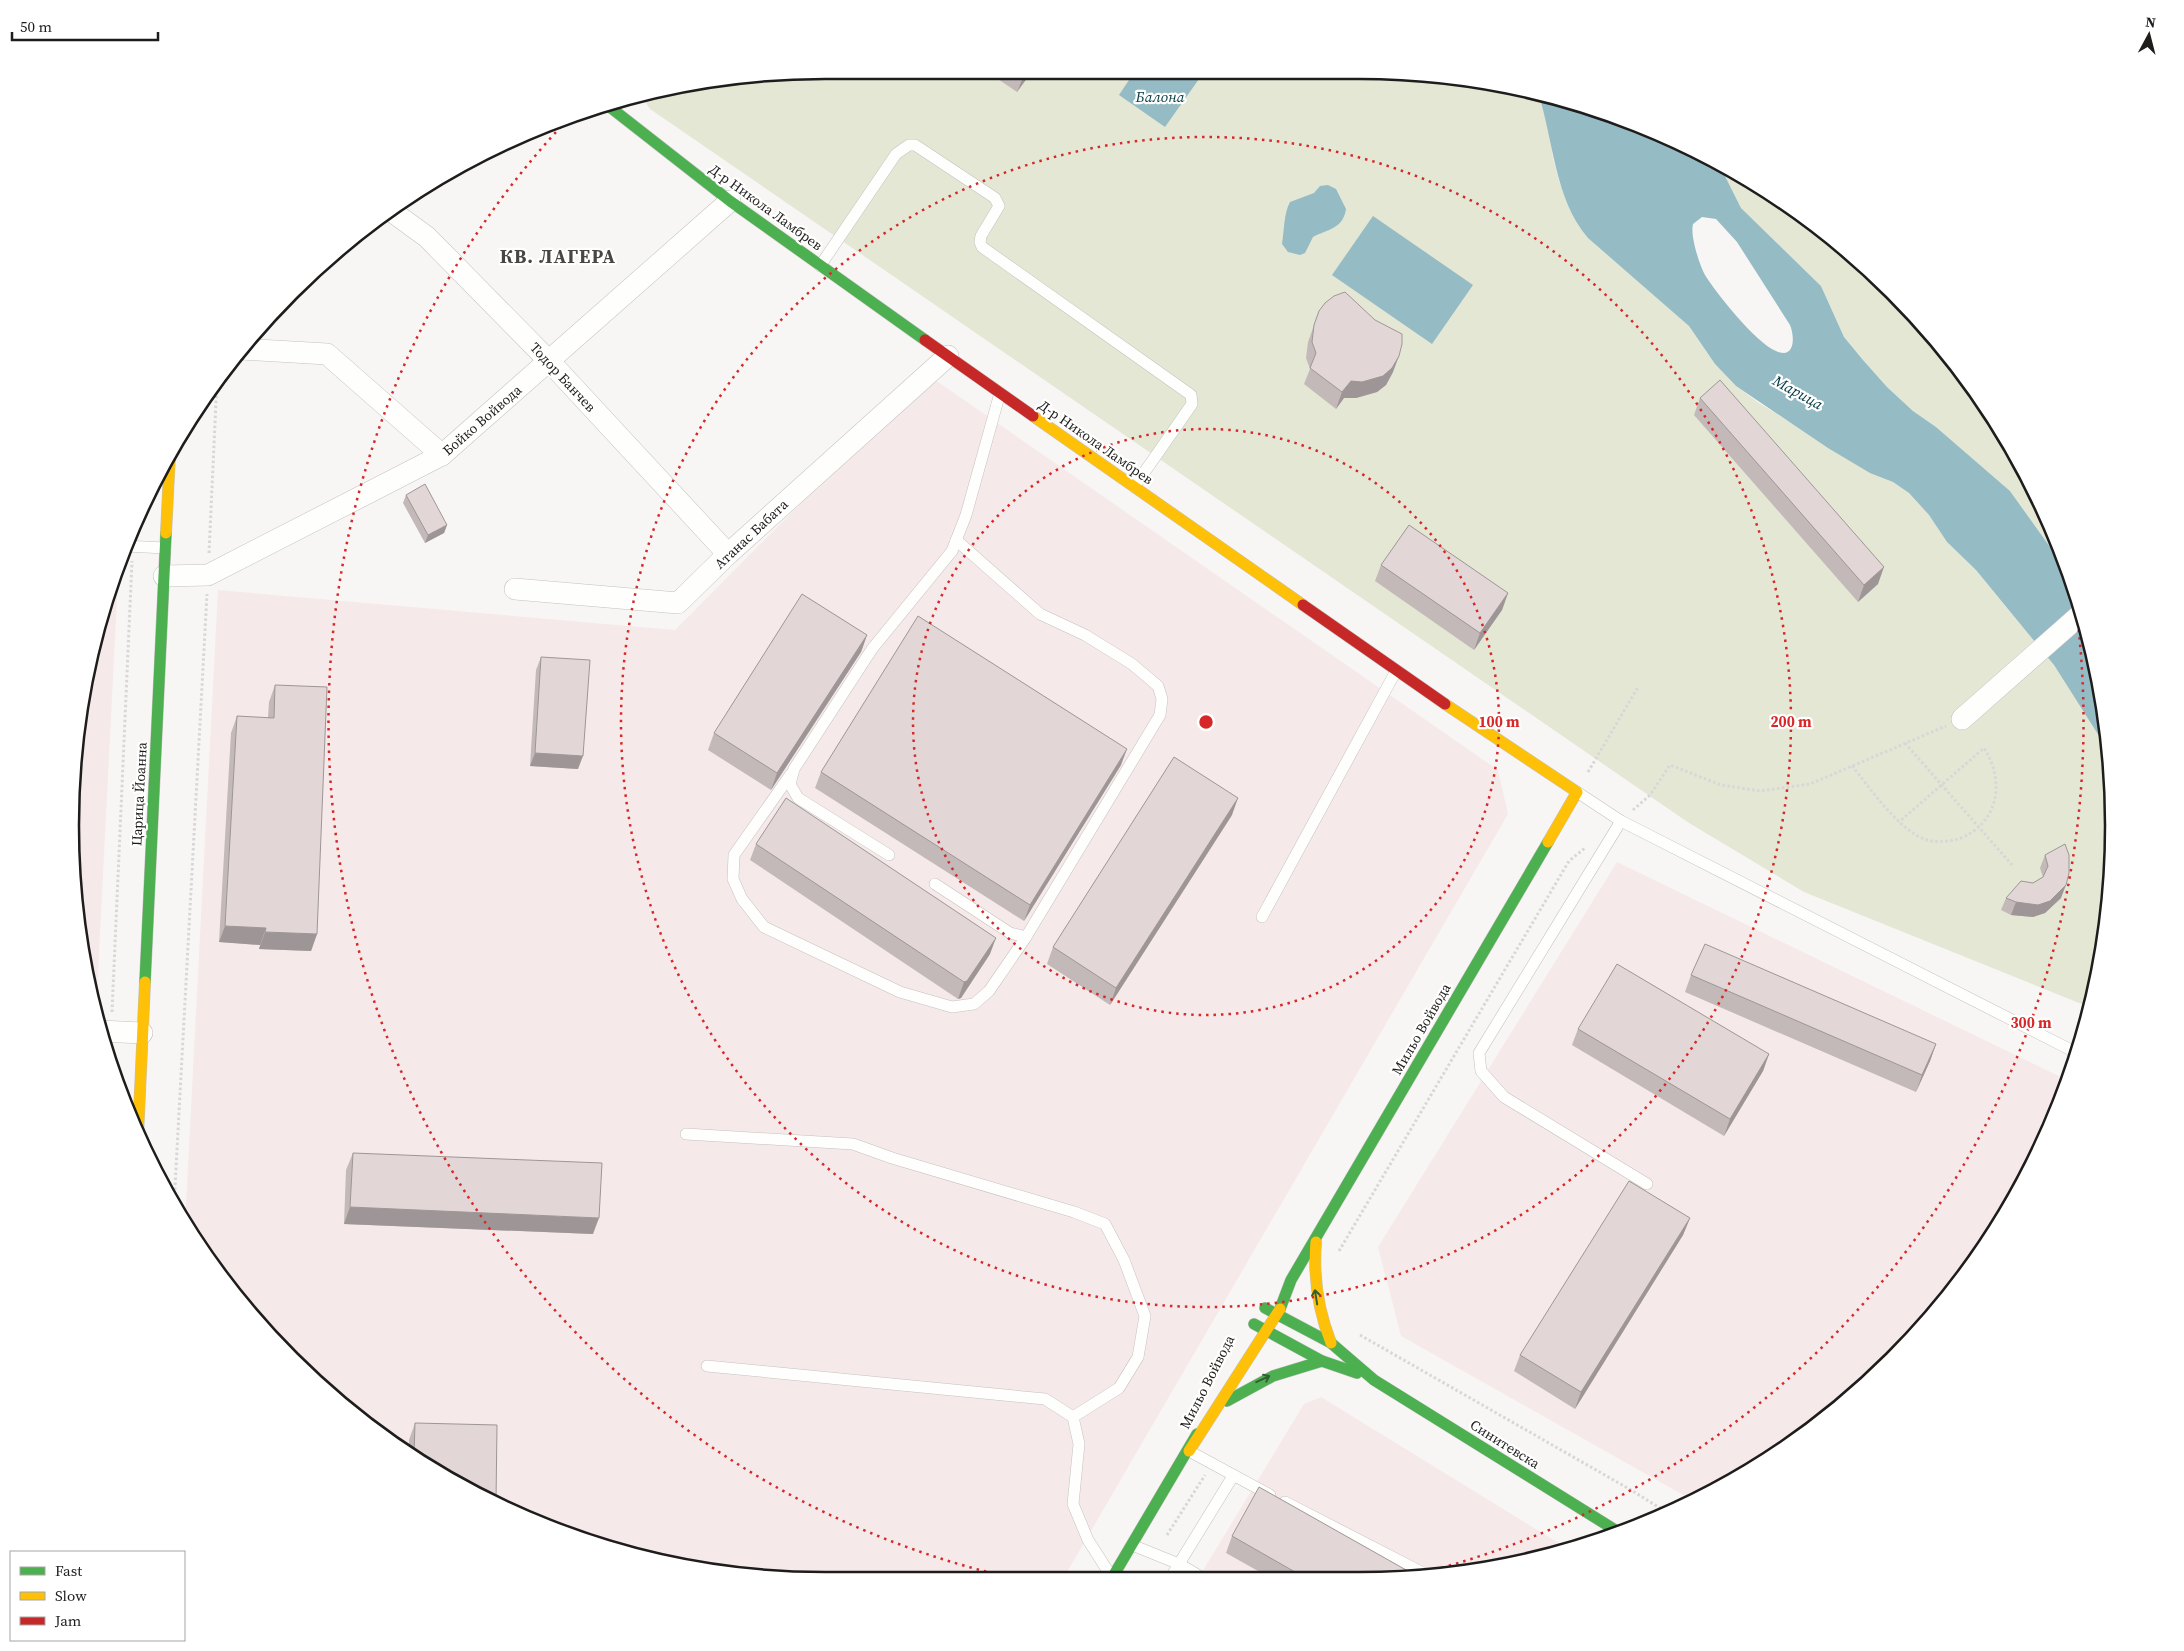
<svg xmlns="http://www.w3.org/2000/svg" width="2184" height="1651" viewBox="0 0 2184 1651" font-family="'Source Serif 4',serif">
  <rect width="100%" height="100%" fill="#f8f6f4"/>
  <g fill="#f6e9e9">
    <path d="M928,375l570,395 10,44 -445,765 -237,2 -99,-6 -144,-34 -135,-61 -121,-87 -69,-69 -61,-79 -12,-22 33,-633 457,40z"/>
    <path d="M119,560l-23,453 -12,-40 -12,-98v-99l13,-98 25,-96z"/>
    <path d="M1617,862l450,218 -10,34 -70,131 -94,115 -115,94 -86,46 -291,-164 -23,-89z"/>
    <path d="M1321,1397l249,153 -16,5 -97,20 -258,2 105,-173z"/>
  </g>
  <g fill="#e5e7d5">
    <path d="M1408,72l130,21 11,38 4,27 6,23 7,17 80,89 43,39 26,38 21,22 23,17 111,69 23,10 16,11 20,22 18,27 29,28 78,95 52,82 8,78 -14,148 -11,34 -285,-115 -115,-69 -1039,-714 -10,-15 87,-17z"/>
    <path d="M1719,164l99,62 75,65 94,115 69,130 9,29 -5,-4 -50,-70 -74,-64 -23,-16 -26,-24 -24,-27 -19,-23 -23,-51 -80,-78z"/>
  </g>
  <g fill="#95bbc4" fill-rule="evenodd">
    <path d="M1191,73l8,6 -34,48 -46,-32 14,-21z"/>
    <path d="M1538,93l16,3 139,52 26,16 22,44 80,78 23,51 19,23 24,27 26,24 23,16 74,64 50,70 5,4 34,113 7,69 -52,-82 -78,-95 -29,-28 -18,-27 -20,-22 -16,-11 -23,-9 -42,-25 -92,-62 -21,-22 -26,-38 -101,-88c-34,-40 -34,-97 -50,-145zM1702,217l14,2 21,23 53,83c5,12 5,35 -14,26 -20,-8 -60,-58 -71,-76 -6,-11 -15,-40 -12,-51z"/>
    <path d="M1328,185l8,4 10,20c-3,20 -18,20 -33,28l-8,16 -5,2 -12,-3 -6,-8c2,-13 2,-32 8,-42l24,-9 6,-7z"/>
    <path d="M1373,216l100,69 -41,59 -100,-69z"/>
  </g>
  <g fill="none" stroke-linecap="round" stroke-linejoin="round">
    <g stroke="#c3c2c0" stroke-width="12">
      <g id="lane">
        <path d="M820,266l76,-112 13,-9h6l80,53 4,8 -18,30 -1,6 2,5 209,148 1,9 -58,83"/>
        <path d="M125,546l40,2"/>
        <path d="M791,774l-57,81 -1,24 9,20 22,28 136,65 52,15 22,-3 15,-13 37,-54"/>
        <path d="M1577,792l44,29 454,231"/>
        <path d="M1621,821l-142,232 2,18 23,26 143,87"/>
        <path d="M889,855l-91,-57 -8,-14 4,-15 78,-120 80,-98 14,-36 34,-122"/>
        <path d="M935,884l75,49 16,4 134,-222 2,-16 -4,-13 -26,-22 -47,-29 -45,-21 -84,-74"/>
        <path d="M1262,917l134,-246"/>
        <path d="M686,1134l167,10 39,14 182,54 31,12 19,36 21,56 -7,41 -19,31 -46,29"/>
        <path d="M707,1366l338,33 28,18 6,27 -6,60 15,36 23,36"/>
        <path d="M1189,1451l81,44"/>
        <path d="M1285,1502l142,73"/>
        <path d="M1132,1545l47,19 22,13"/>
        <path d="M1171,1577l62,-101"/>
      </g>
    </g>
    <g stroke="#c3c2c0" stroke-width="22">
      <g id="street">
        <path d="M390,210l37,27 122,124 179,193"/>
        <path d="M241,349l86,5 115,101"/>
        <path d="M164,576l44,-1 234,-120 288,-254"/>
        <path d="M515,589l163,14 50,-49 220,-198"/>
        <path d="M1962,719l118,-104"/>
        <path d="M100,1031l42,2"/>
      </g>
    </g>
    <g stroke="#c3c2c0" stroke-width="12">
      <g id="fast">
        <path d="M606,104l124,97 195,139"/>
        <path d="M145,982l21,-449"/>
        <path d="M1265,1308l66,35 43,37 246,153"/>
        <path d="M1280,1309l11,-29 257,-438"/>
        <path d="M1254,1324l68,37 35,12"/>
        <path d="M1227,1401l46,-25 49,-15"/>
        <path d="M1112,1578l85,-144"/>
      </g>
    </g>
    <g stroke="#c3c2c0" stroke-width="12">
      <g id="slow">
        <path d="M1033,416l270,189"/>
        <path d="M166,533l4,-79"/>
        <path d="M1445,704l132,88 -29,50"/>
        <path d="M138,1135l7,-153"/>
        <path d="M1316,1242c-3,36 2,68 15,101"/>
        <path d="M1189,1451l91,-142"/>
      </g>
    </g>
    <g stroke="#c3c2c0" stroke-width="12">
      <g id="jam">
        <path d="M925,340l108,76"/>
        <path d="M1303,605l142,99"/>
      </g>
    </g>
    <g stroke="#d8d7d7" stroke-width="3" stroke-dasharray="2.5 2.5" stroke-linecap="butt">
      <path d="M209,553l8,-173"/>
      <path d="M1905,743l107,122"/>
      <path d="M1852,766c19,23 44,61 72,73 10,4 23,3 34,0 40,-14 48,-57 26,-91l-85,74"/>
      <path d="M1588,772l50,-85"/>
      <path d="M1633,810l17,-15 20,-30 51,20 39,6 50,-7 136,-58"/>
      <path d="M112,1012l20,-451"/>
      <path d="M109,1066l1,-16"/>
      <path d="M174,1205l33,-611"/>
      <path d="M1339,1251l230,-390 16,-13"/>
      <path d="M1360,1335l271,155 37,23"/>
      <path d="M1167,1535l38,-60"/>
    </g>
    <use href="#lane" stroke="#fefefd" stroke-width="11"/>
    <use href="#street" stroke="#fefefd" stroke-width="21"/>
    <use href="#fast" stroke="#4caf50" stroke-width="11"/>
    <use href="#slow" stroke="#ffc107" stroke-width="11"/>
    <use href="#jam" stroke="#c62828" stroke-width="11"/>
  </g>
  <g fill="#c2b9b8">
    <path d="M1030,74l-13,18 -25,-17z"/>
    <path d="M1319,311l74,61 -7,13 -9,7 -21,6h-12l-8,11 -32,-25 6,-15 -4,-11 2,-16z"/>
    <path d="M1700,398l178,186 -20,18 -164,-187z"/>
    <path d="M406,495l41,30 -3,8 -19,10 -22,-40z"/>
    <path d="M1381,565l127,28 -6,17 -28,40 -99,-69z"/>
    <path d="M867,635l-6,17 -90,138 -63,-40 6,-17z"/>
    <path d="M541,657l37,112 -48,-3 6,-96z"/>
    <path d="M275,685l42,249 -6,17 -52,-2 1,-4 -41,-3 12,-209 6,-17 31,2 1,-16z"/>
    <path d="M1121,765l-97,156 -209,-133 6,-16z"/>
    <path d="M1232,815l-122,190 -63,-41 6,-17z"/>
    <path d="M756,844l234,110 -29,44 -3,1 -208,-139z"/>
    <path d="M2045,855l16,43 -16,15 -12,4 -22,-2 -10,-5 5,-12 37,-21 -3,-9z"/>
    <path d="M1691,975l245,69 -6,17 -14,31 -231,-100z"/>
    <path d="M1578,1029l191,25 -6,17 -39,65 -152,-91z"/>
    <path d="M353,1153l240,81 -249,-10 2,-54z"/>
    <path d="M1690,1218l-7,17 -108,174 -61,-38 6,-16z"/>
    <path d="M415,1423l33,57 -39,-28v-12z"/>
    <path d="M1232,1536l183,39 -148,1 -41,-23z"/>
  </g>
  <g fill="#9e9696">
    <path d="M1026,74h4l-13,18 5,-12z"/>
    <path d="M1399,356l-6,16 -7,13 -9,7 -21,6h-12l-8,11 6,-17 9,-11z"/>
    <path d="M447,525l-3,8 -19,10 3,-8z"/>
    <path d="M1884,567l-6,17 -20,18 6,-17z"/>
    <path d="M1508,593l-6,17 -28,40 6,-17z"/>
    <path d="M867,635l-6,17 -90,138 6,-17z"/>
    <path d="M1127,749l-6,16 -97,156 6,-16z"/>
    <path d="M535,753l48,3 -5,13 -48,-3z"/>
    <path d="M1238,798l-6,17 -122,190 6,-17z"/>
    <path d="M2066,885l-5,13 -16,15 -12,4 -22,-2 5,-13z"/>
    <path d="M225,926l41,2 -6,17 -41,-3z"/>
    <path d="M265,932l52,2 -6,17 -52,-2z"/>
    <path d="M996,938l-6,16 -29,44 -3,1 6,-17z"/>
    <path d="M1936,1044l-6,17 -14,31 6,-17z"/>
    <path d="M1769,1054l-6,17 -39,65 6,-17z"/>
    <path d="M350,1207l249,11 -6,16 -249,-10z"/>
    <path d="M1690,1218l-7,17 -108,174 6,-17z"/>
  </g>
  <g fill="#e2d7d6" stroke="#9e9696">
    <path d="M1014,74h12l-4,6z"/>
    <path d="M1345,292l30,28 27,14v10l-3,12 -7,12 -9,8 -21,6 -11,-1 -9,11 -32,-24 6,-15 -4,-11 2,-17 5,-14 6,-8 9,-7z"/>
    <path d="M1720,380l164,187 -20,18 -164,-187z"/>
    <path d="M425,484l22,41 -19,10 -22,-40z"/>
    <path d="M1409,525l99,68 -28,40 -99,-68z"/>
    <path d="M802,594l65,41 -90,138 -63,-40z"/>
    <path d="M918,616l209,133 -97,156 -209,-133z"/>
    <path d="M541,657l49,3 -7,96 -48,-3z"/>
    <path d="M275,685l52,2 -10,247 -52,-2 1,-4 -41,-2 12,-210 37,2z"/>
    <path d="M1174,757l64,41 -122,190 -63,-41z"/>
    <path d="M786,798l210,140 -29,43 -3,1 -208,-138z"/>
    <path d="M2065,844l4,11v18l-3,12 -16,16 -12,4 -22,-3 -10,-4 15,-17 12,2 10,-6 5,-11 -3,-11z"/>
    <path d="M1705,944l231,100 -14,31 -231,-100z"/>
    <path d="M1617,964l152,90 -39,65 -152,-90z"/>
    <path d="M353,1153l249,10 -3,55 -249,-11z"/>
    <path d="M1629,1181l61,37 -109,174 -61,-37z"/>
    <path d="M415,1423l82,2 -1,77 -48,-22 -34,-24z"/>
    <path d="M1259,1487l156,88 -113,1 -70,-40z"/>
  </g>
  <defs><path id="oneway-shaft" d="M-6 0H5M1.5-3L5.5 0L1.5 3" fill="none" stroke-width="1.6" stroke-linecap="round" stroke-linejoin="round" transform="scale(1.25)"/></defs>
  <g stroke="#335f33">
    <use href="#oneway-shaft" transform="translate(1316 1297) rotate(-99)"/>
    <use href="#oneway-shaft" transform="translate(1263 1379) rotate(-25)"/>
  </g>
  <g fill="none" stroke="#d62828" stroke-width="2.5" stroke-dasharray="2.5 5">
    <circle cx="1206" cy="722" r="293"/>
    <circle cx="1206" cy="722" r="585"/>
    <path d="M1008 1577A878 878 0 0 1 569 118M2075 600A878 878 0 0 1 1418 1574"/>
  </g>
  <g text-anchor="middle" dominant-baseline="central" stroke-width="4.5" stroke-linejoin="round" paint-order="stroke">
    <g font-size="14" fill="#1e1d1c" stroke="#fff">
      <text transform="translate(766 207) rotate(36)">Д-р Никола Ламбрев</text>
      <text transform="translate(563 377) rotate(47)">Тодор Банчев</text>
      <text transform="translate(482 420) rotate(-41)">Бойко Войвода</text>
      <text transform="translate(1096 442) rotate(35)">Д-р Никола Ламбрев</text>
      <text transform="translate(751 534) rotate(-43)">Атанас Бабата</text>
      <text transform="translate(139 794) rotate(-87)">Царица Йоанна</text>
      <text transform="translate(1421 1029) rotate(-60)">Мильо Войвода</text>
      <text transform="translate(1207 1382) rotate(-63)">Мильо Войвода</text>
      <text transform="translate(1505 1444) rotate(32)">Синитевска</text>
    </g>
    <g font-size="15" font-style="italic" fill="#023843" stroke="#fff">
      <text x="1160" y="96">Балона</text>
      <text transform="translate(1798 392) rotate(29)">Марица</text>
    </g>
    <g font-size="19" font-weight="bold" letter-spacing="1" fill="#484543" stroke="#fff">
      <text x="558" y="256">КВ. ЛАГЕРА</text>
    </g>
  </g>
  <path d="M0 0H2184V1651H0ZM825 79H1359A746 746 0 0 1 2105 825V826A746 746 0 0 1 1359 1572H825A746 746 0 0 1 79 826V825A746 746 0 0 1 825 79Z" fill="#fff" fill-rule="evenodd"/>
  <path fill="none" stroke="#1e1d1c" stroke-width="2.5" d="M825 79H1359A746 746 0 0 1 2105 825V826A746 746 0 0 1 1359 1572H825A746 746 0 0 1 79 826V825A746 746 0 0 1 825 79Z"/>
  <circle cx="1206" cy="722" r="8" fill="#d62828" stroke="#fff" stroke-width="2.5"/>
  <g font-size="15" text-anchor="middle" font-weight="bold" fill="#d62828" stroke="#fff" stroke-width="4.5" stroke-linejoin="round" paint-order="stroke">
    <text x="1499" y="727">100 m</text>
    <text x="1791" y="727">200 m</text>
    <text x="2031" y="1028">300 m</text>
  </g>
  <rect x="10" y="1551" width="175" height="90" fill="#ffffff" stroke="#a5a5a4"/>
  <rect x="20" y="1567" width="25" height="8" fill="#4caf50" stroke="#a5a5a4"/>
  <text x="55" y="1576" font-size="15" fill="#1e1d1c">Fast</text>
  <rect x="20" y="1592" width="25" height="8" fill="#ffc107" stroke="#a5a5a4"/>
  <text x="55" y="1601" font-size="15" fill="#1e1d1c">Slow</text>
  <rect x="20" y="1617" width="25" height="8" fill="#c62828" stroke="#a5a5a4"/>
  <text x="55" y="1626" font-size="15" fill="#1e1d1c">Jam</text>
  <g transform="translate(2149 35) rotate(7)" stroke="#ffffff" stroke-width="4" paint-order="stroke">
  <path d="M0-4L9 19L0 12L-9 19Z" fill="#1e1d1c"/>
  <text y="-8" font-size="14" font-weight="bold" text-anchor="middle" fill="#1e1d1c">N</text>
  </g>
  <path d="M12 32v8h146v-8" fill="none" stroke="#1e1d1c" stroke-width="2.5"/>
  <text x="20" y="32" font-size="15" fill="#1e1d1c" stroke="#ffffff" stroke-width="4" paint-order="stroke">50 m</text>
</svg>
